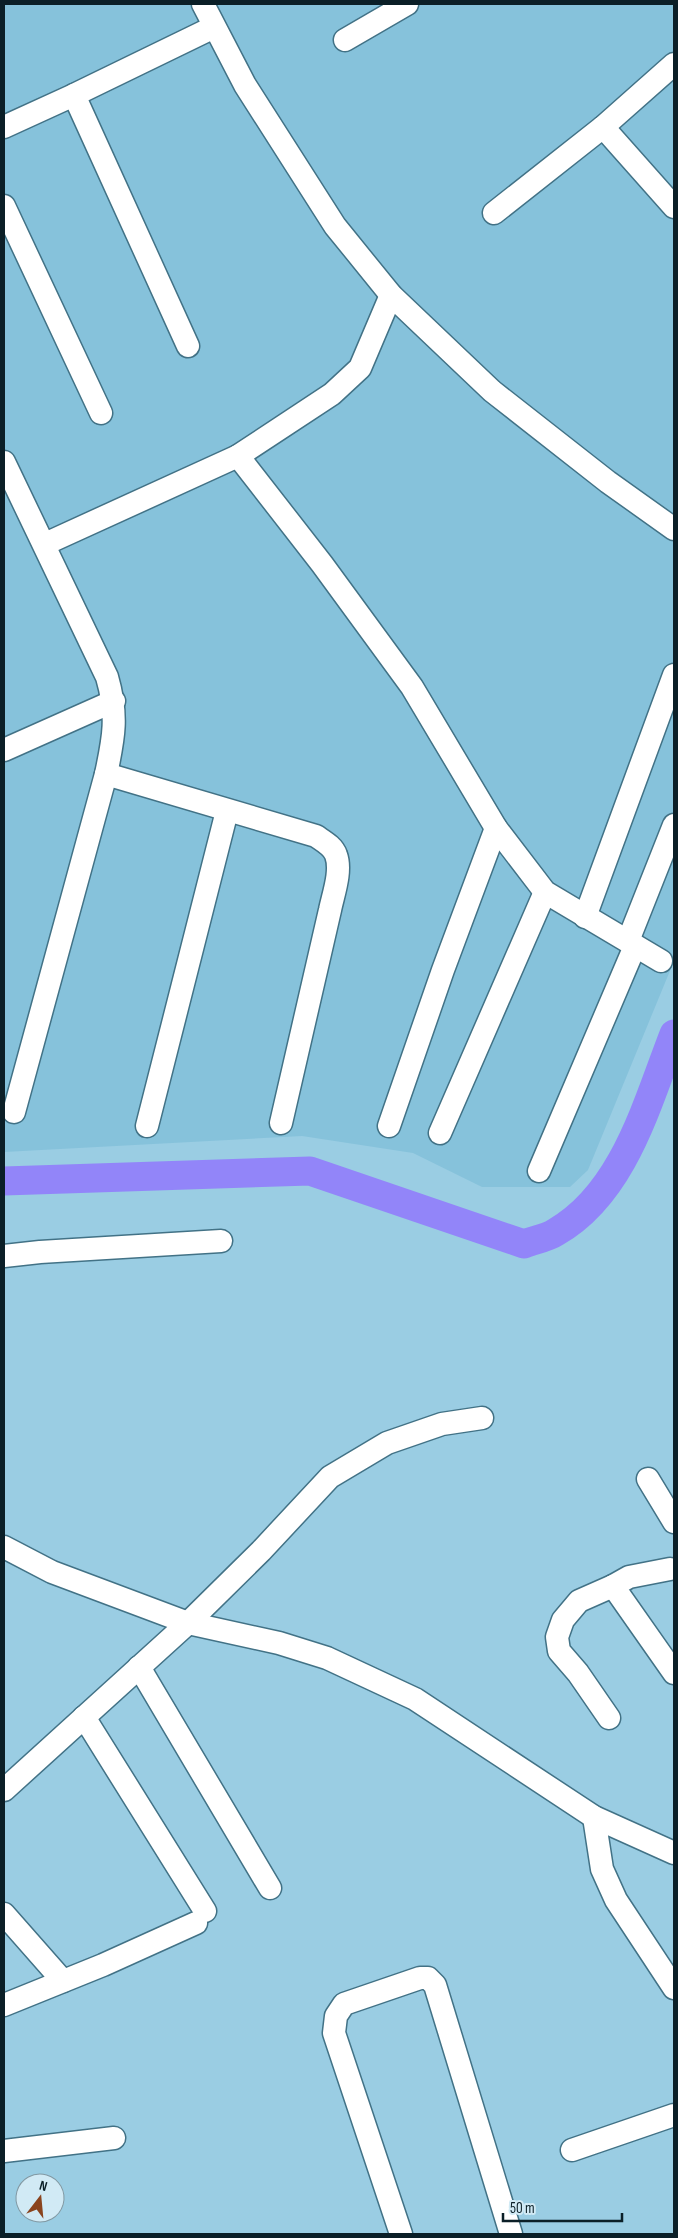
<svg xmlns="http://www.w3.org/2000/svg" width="678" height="2238" viewBox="0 0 678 2238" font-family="'Sofia Sans Condensed',sans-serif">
  <rect width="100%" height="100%" fill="#9acde3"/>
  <path fill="#86c2db" d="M4,4h670v957l-86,209 -18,17h-88l-69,-34 -111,-17 -298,16z"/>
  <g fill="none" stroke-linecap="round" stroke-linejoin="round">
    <path stroke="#9285f9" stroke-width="29" d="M4,1181l306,-10 214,73c10,-4 23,-6 32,-12 68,-39 91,-129 118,-198"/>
    <g stroke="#427286" stroke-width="25">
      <g id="minor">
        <path d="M203,4l42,81 90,141 56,69 101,96 116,91 66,47"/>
        <path d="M345,40l62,-36"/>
        <path d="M74,95l114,251"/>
        <path d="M4,127l70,-32 140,-68"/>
        <path d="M603,127l71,80"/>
        <path d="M4,206l97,207"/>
        <path d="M494,213l109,-86 71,-63"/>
        <path d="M238,456l94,-62 28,-26 31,-73"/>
        <path d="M4,462l103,215c11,38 7,60 -1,97l-92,338"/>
        <path d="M45,544l193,-88 84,108 90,123 84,141 49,64 116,69"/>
        <path d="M4,750l110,-49"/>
        <path d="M106,774l210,62c7,5 17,10 20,19 6,16 -3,40 -6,55l-49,213"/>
        <path d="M585,917l89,-242"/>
        <path d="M628,941l46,-116"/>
        <path d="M147,1126l80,-315"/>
        <path d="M389,1126l54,-156 53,-142"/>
        <path d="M440,1133l105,-241"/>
        <path d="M539,1171l96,-225"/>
        <path d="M4,1256l36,-4 181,-11"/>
        <path d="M648,1479l26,43"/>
        <path d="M4,1547l48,25 136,51 91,20 48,15 88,41 179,118 80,36"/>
        <path d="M670,1569l-41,8 -16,9 61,87"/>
        <path d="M139,1667l131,221"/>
        <path d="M84,1717l121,194"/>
        <path d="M609,1718l-31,-45 -19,-22 -2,-14 6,-17 16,-19 34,-15"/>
        <path d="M4,1790l184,-167 73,-72 69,-74 57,-34 55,-19 40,-6"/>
        <path d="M594,1817l8,52 14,31 58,88"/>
        <path d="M4,1914l59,67"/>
        <path d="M4,2005l99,-40 93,-42"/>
        <path d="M572,2150l102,-35"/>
        <path d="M4,2151l110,-13"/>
        <path d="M401,2234l-67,-201 2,-17 8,-12 76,-26h8l7,7 76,249"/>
      </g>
    </g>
    <use href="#minor" stroke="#fff" stroke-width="22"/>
  </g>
  <rect width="678" height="2238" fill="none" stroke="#0b1f27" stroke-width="10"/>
  <g transform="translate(40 2198) rotate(16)"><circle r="24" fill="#d1eaf5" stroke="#8299a3"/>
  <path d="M0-4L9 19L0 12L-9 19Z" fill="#8a441e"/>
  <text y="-8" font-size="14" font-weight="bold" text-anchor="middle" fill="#0b1f27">N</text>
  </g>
  <path d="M503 2213v8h119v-8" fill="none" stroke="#0b1f27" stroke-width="2.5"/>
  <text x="510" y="2213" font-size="15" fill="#0b1f27" stroke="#d1eaf5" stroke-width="4" paint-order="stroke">50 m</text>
</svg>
